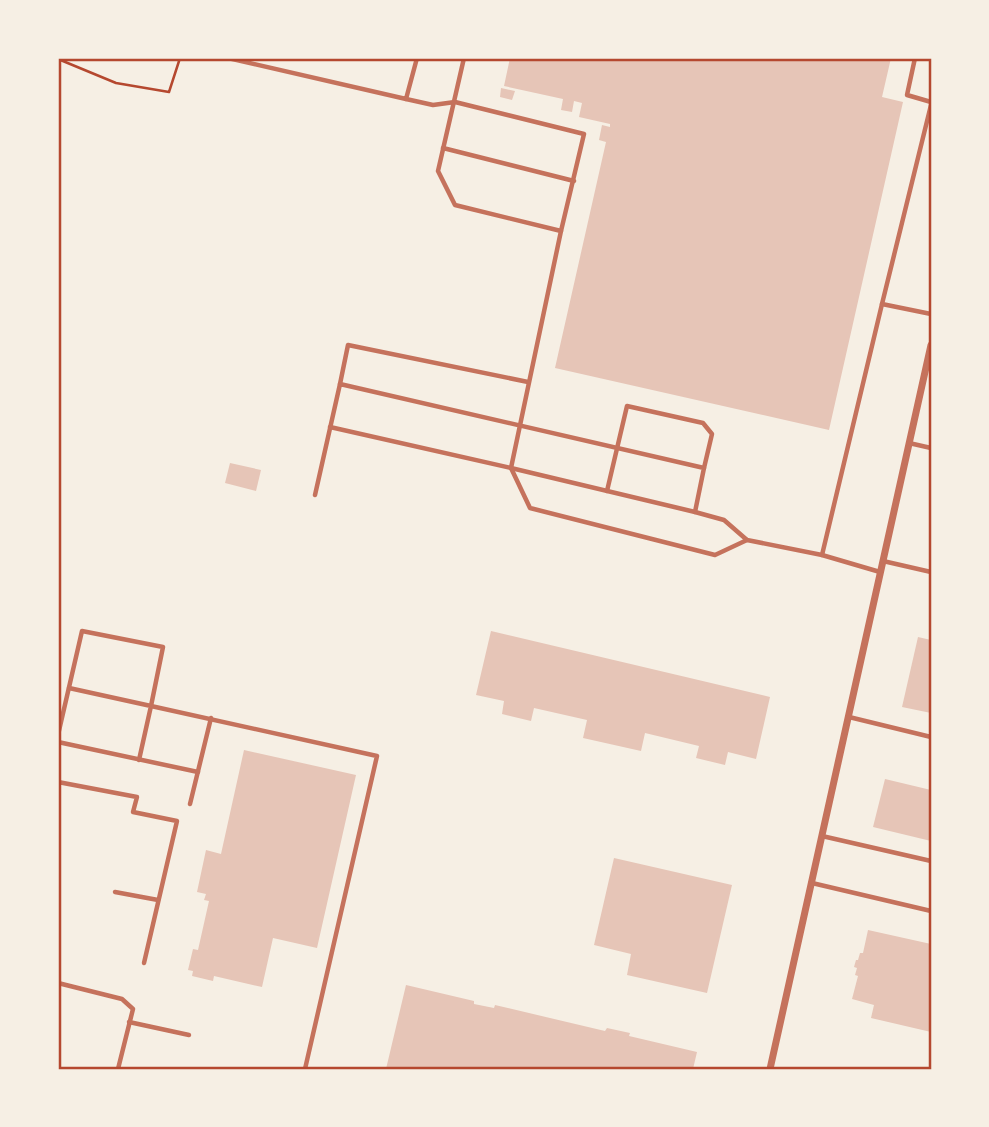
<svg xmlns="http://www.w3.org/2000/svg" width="989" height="1127" viewBox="0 0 989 1127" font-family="Barlow,sans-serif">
  <rect width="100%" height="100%" fill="#f6efe4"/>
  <g fill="#e6c5b7">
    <path d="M510,58h381l-9,39 21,5 -74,328 -274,-62 51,-226 -7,-2 3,-15 8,2v-3l-31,-7 3,-14 -8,-2 -2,11 -11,-2 2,-11 -59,-13z"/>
    <path d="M501,88l14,3 -3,9 -12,-3z"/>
    <path d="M230,463l31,7 -5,21 -31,-8z"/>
    <path d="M491,631l279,66 -14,62 -28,-7 -3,13 -29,-7 3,-12 -54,-13 -4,18 -58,-13 4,-18 -53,-12 -3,13 -29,-7 2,-13 -28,-6z"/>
    <path d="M918,637l13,3v73l-29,-6z"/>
    <path d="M244,750l112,25 -39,173 -44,-10 -11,49 -48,-11 -1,5 -21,-5 1,-5 -5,-1 5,-21 5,1 11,-49 -5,-1 2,-6 -9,-2 9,-42 15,4z"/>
    <path d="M885,779l46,11v51l-58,-14z"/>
    <path d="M614,858l118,27 -25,108 -80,-18 4,-21 -37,-9z"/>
    <path d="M868,930l63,14v88l-60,-14 3,-13 -22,-6 6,-23 -3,-1 2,-7 -3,-1 2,-7h2l2,-7h3z"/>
    <path d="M406,985l68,16v3l20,4 1,-3 110,26 2,-3 23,5 -1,3 68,16 -4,17h-307z"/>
  </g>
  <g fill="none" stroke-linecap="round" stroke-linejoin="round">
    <path stroke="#b5482f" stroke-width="2.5" d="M58,59l58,24 53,9 11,-34"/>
    <g stroke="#c5725c" stroke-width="4.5">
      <path d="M228,58l178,41 11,-41"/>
      <path d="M464,58l-26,113 17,34 106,26 -50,237 19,40 185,47 32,-15"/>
      <path d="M915,58l-8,37 24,7"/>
      <path d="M406,99l27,6 22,-3 129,32 -23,97"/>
      <path d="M443,148l131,33"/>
      <path d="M882,304l49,-199"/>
      <path d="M340,384l8,-39 180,37"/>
      <path d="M330,427l181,41 184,44 29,8 23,20 75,15 58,17"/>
      <path d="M909,443l22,5"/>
      <path d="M607,491l20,-85 76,17 9,11 -8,34"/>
      <path d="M315,495l25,-111 364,84 -9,44"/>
      <path d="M822,555l60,-251 49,10"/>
      <path d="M883,561l48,11"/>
      <path d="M69,688l82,18 -12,54"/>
      <path d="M849,717l82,20"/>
      <path d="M58,735l24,-104 81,16 -12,59 226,50 -72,313"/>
      <path d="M58,742l140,30"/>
      <path d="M58,782l79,15 -4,15 44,9 -33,142"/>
      <path d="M190,804l21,-86"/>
      <path d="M822,836l109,25"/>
      <path d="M812,883l119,28"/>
      <path d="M115,892l43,8"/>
      <path d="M58,983l64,16 11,10 -15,60"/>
      <path d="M129,1022l60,13"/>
    </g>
    <path stroke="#c5725c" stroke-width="7" d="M770,1069l161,-724"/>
  </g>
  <rect width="989" height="1127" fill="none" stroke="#f6efe4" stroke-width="119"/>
  <rect x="60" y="60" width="870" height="1008" fill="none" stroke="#b5482f" stroke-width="2.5"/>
</svg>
